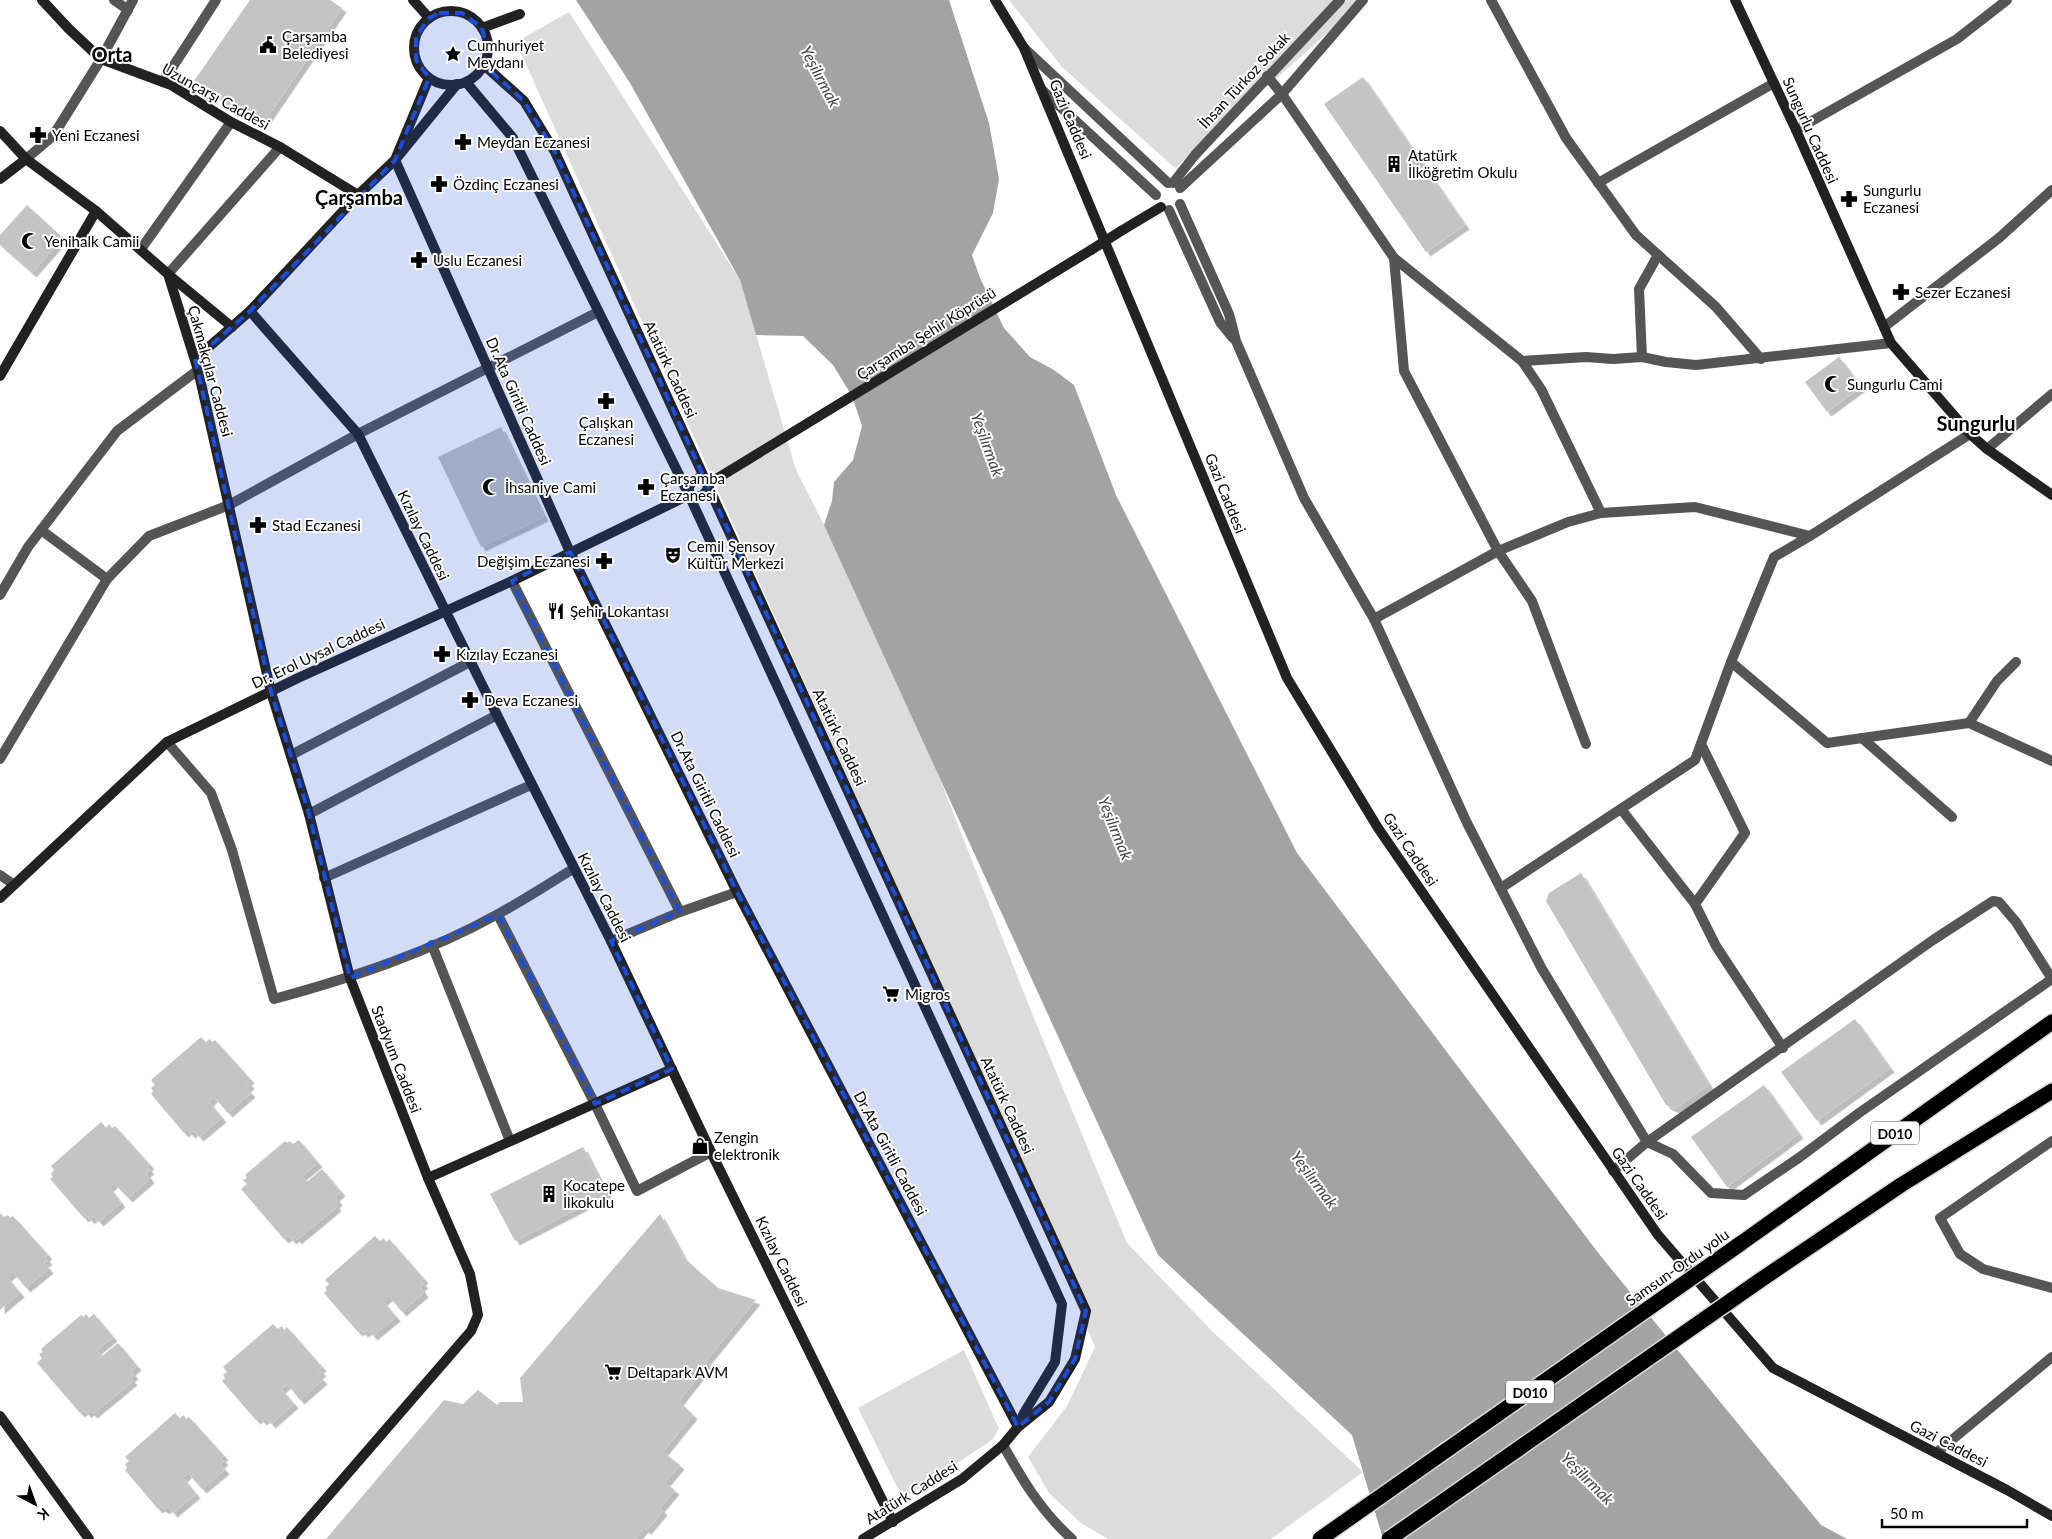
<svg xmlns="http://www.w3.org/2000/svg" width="2052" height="1539" viewBox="0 0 2052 1539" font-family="Lato,sans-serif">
  <defs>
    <filter id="shadow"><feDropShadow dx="4.5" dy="4.5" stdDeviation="0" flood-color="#0004"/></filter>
  </defs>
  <rect width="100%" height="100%" fill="#fff"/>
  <g fill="#dcdcdc">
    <path d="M1009,0h356l-190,168 -113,-101z"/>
    <path d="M569,12l171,268 56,190 100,197 135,344 96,232 87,90 149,139 -92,67h-163l-27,-16 -32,-30 -21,-36 39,-51 28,-59 -180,-419 -399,-886z"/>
    <path d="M964,1350l35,79 -7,11 -89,59 -45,-91z"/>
  </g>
  <path fill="#a3a3a3" d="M576,0h373l40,123 10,56 -6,34 -21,42 8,23 24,50 26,29 24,13 20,15 42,110 181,358 302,401 222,271 26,14h-464l-31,-104 -194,-180 -334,-730 8,-24 2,-19 19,-22 9,-34 -10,-30 -19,-31 -30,-29 -47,-1 -16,-55 -110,-197z"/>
  <g fill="#c4c4c4" filter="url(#shadow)">
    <path d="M250,0h80l12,8 -81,119 -67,-46z"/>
    <path d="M1363,77l102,148 -39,27 -102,-148z"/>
    <path d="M27,205l36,33 -31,35 -32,-28v-10z"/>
    <path d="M1839,357l22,30 -34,25 -22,-30z"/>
    <path d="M501,427l43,90 -63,30 -43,-90z"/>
    <path d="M1581,873l128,212 -34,24 -9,-4 -120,-204 3,-8z"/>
    <path d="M1855,1019l35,49 -73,53 -36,-49z"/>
    <path d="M201,1037l5,5 4,-3 2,3 3,-2 35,39 -3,2 3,4 -4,3 5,5 -23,20 -14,-16 -5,5 13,16 -23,19 -5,-6 -3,3 -4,-4 -3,3 -33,-39 2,-3 -2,-3 4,-3 -4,-5z"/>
    <path d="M1764,1085l35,49 -72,53 -36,-50z"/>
    <path d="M101,1122l5,6 3,-4 3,4 3,-2 35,39 -3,2 3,3 -4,3 4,6 -22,19 -14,-15 -5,4 12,16 -22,19 -5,-6 -4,4 -3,-4 -3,2 -34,-39 3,-2 -2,-3 3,-4 -3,-4z"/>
    <path d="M299,1140l19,23 -16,13 5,6 15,-13 19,23 -6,5 3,4 -3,3 2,3 -40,33 -2,-3 -3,3 -4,-4 -4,3 -43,-50 6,-5 -4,-4 4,-2 -2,-3 40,-34 2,2 3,-2 3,3z"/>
    <path d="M583,1147l24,47 -92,47 -25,-47z"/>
    <path d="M0,1213l4,4 4,-2 2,3 3,-2 35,39 -3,2 3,4 -4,2 5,6 -23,19 -13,-16 -6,5 13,16 -20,17z"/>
    <path d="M660,1214l24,44 34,30 38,12 -50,61 1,5 -28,35 14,14 -30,37 17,13 -15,18 10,7 -15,18 3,3 -16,19 -3,-2 -9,11h-309l118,-139 19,4 15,-14 19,15 3,-3h23l-3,-24z"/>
    <path d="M375,1236l5,5 4,-3 2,4 3,-3 35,40 -3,2 3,3 -4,3 4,6 -22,19 -13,-16 -6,5 13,16 -23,19 -5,-6 -4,3 -3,-3 -3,2 -34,-39 3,-3 -2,-2 4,-4 -4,-4z"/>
    <path d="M86,1314l3,4 5,-4 19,23 -16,13 5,6 16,-13 19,23 -6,5 3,4 -4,3 3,3 -40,33 -3,-3 -3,3 -3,-4 -4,3 -43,-50 5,-5 -3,-4 4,-2 -2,-3 40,-34 2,2z"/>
    <path d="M273,1324l5,5 4,-3 2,4 3,-3 35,40 -3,2 3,3 -4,3 5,5 -23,20 -13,-16 -6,5 13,15 -23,20 -5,-6 -4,3 -3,-4 -3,3 -34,-39 3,-3 -2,-3 4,-3 -4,-5z"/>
    <path d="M175,1413l5,5 4,-3 2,4 3,-2 35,39 -3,2 3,3 -4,3 5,6 -23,19 -14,-16 -5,5 13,16 -23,19 -5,-6 -3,3 -4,-3 -3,2 -33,-39 2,-2 -2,-4 4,-3 -4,-4z"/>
  </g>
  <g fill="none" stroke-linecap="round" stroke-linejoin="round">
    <g stroke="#dbdbdb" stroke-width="18">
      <g id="highway">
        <path d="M1740,1244l312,-222"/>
        <path d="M1762,1279l139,-94 151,-94"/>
      </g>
    </g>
    <g stroke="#555" stroke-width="10">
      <path d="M114,0l14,10"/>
      <path d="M1491,0l75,138 70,97 80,72 45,52"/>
      <path d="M1024,48l144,135"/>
      <path d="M1267,76l15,18 112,164 10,113 94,180 34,50 54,143"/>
      <path d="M163,82l53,-82"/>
      <path d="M1042,90l114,105"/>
      <path d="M1796,130l161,-91 50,-39"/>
      <path d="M26,159l27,-23 48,-77 32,-59"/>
      <path d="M1173,183l22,-28 145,-155"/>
      <path d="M1598,183l176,-100"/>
      <path d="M1180,188l102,-94 81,-94"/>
      <path d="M1180,204l49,110 7,27 68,157 70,121 93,204 75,146 105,173 26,12 38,39 33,2 56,-38 59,-44 193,-134"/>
      <path d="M1169,210l51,112 13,16"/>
      <path d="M141,249l90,-127"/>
      <path d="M1394,258l128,103 19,28 60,124"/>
      <path d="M168,274l112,-127"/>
      <path d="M1884,327l115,-89 53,-48"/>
      <path d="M1642,357l-3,-68 19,-34"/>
      <path d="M1522,361l64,-4 27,2 29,-2 24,5 30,3 195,-22"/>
      <path d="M1987,449l65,-55"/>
      <path d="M41,530l66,49"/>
      <path d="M512,581l168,331"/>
      <path d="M0,595l28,-48 89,-116 81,-61"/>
      <path d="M1374,619l124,-68 70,-29 33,-9 94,-6 115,29"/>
      <path d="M1731,662l96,81 142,-20 83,38"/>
      <path d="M1969,723l28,-42 19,-19"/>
      <path d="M1862,738l90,79"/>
      <path d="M167,742l44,51 21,57 42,149c77,-21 154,-46 224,-85 26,-14 50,-30 75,-45"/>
      <path d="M291,755l179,-93"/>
      <path d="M0,759l107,-180 42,-43 80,-31 129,-71 240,-122"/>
      <path d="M1621,809l74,95 21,42 67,102"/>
      <path d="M309,814l188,-99"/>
      <path d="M0,875l13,9"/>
      <path d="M324,878l207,-93"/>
      <path d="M1501,888l194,-128 36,-98 43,-105 36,-21 160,-102"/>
      <path d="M1695,904l50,-71 -44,-89"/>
      <path d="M498,915l97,189 42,87 74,-39"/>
      <path d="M611,941l69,-29 57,-20"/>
      <path d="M432,945l78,196"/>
      <path d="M2052,1141l-112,77 20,36 23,15 69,19"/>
      <path d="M1613,1171l34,-29 286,-202 60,-39 6,1 17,20 36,57"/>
      <path d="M1003,1445c20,36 38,66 69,94"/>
      <path d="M1936,1453l116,-96"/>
    </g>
    <g stroke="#222" stroke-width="10">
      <path d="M42,0l27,29 32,30 70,26 60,37 49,25 78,48"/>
      <path d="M413,0l16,18"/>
      <path d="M995,0l29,48 263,630 91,150 280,407 115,133 234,122 45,26"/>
      <path d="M1735,0l61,130 95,213 79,91 17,15 65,46"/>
      <circle cx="451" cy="48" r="37"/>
      <path d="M482,28l38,-14"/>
      <path d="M484,65l40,36 31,51 531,1159 -11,48 -26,43 -31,25 -15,18 -41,34 -99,60"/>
      <path d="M429,78l-34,82 175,392 167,340 281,535"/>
      <path d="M466,82l47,56 176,357 373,809 -7,58 -31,51 -6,13"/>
      <path d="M0,131l26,28 70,52 72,63 30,96 73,322 38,122 41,164 78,200 244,-109"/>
      <path d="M0,179l26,-20"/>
      <path d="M1121,231l40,-24"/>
      <path d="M169,275l63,52"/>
      <path d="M250,311l108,123 139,281 114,226 100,211 182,370"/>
      <path d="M195,359l55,-48 108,-116 37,-35 62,-76"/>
      <path d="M0,376l96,-165"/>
      <path d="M708,484l383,-234"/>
      <path d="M689,494v-8l5,-6 5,-2 9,6"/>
      <path d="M689,495l4,2 9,-1 6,-7v-5"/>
      <path d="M0,898l167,-156 131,-64 214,-97 177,-86"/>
      <path d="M0,1416l89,123"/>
      <path d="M291,1539l180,-208 7,-16 -8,-41 -42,-96"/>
    </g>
    <use href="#highway" stroke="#000" stroke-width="15"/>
    <g stroke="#dbdbdb" stroke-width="18" stroke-linecap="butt">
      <g id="highway-bridge">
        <path d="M1320,1539l420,-295"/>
        <path d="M1389,1539l373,-260"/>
      </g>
    </g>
    <path stroke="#222" stroke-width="10" d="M1091,250l30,-19"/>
    <use href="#highway-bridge" stroke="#000" stroke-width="15"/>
  </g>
  <path fill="#1d4ed8" fill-opacity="0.2" stroke="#1d4ed8" stroke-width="4" stroke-dasharray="10 6" stroke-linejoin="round" d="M439,13h23l20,15 6,24 -4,13 40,36 31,51 531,1159 -11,48 -26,43 -31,25 -281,-535 -167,-340 -58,29 168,331 -69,29 61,128 -77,35 -97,-189 -148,63 -41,-164 -38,-122 -76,-333 55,-48 145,-151 34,-82 -13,-18v-23l13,-19z"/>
  <defs>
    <g id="civic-bare" transform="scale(1.35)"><path d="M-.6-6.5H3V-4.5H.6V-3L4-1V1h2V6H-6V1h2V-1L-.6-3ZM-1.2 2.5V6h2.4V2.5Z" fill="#000" stroke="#fff" stroke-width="2.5" paint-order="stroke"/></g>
    <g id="sight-bare" transform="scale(1.35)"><path d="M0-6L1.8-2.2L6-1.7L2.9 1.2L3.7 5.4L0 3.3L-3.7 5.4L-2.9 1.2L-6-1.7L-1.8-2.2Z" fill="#000" stroke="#fff" stroke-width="2.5" paint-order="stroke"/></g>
    <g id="pharmacy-bare" transform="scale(1.35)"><path d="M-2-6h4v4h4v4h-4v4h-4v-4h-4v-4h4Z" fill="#000" stroke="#fff" stroke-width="2.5" paint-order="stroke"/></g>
    <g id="building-bare" transform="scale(1.35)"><path d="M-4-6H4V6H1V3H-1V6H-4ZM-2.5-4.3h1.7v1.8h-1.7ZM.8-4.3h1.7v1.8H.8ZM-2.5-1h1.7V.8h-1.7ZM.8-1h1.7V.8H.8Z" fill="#000" stroke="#fff" stroke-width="2.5" paint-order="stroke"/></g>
    <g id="mosque-bare" transform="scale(1.35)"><path d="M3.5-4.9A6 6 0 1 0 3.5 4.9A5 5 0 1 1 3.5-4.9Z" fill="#000" stroke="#fff" stroke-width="2.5" paint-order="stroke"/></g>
    <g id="theatre-bare" transform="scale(1.35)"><path d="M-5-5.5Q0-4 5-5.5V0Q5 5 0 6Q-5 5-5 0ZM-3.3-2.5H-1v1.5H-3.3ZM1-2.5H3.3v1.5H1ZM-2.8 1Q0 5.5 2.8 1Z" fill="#000" stroke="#fff" stroke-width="2.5" paint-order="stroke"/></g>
    <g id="restaurant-bare" transform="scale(1.35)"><path d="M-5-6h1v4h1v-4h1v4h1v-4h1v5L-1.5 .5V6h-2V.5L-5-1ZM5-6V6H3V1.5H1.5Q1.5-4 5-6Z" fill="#000" stroke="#fff" stroke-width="2.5" paint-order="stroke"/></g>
    <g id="supermarket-bare" transform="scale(1.35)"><path d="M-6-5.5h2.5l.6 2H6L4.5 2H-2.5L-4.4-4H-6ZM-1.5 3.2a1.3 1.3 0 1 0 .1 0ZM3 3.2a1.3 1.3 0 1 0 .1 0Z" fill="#000" stroke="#fff" stroke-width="2.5" paint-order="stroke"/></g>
    <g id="shop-bare" transform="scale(1.35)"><path d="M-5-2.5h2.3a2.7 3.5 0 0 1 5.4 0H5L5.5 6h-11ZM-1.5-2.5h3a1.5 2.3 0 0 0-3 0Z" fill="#000" stroke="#fff" stroke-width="2.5" paint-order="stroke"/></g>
  </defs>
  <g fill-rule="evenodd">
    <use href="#civic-bare" x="268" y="45"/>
    <use href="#sight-bare" x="453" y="54"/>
    <use href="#pharmacy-bare" x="38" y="135"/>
    <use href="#pharmacy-bare" x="463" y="142"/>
    <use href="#building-bare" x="1394" y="164"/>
    <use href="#pharmacy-bare" x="439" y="184"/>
    <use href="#pharmacy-bare" x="1849" y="199"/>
    <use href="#mosque-bare" x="30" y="241"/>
    <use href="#pharmacy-bare" x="419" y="260"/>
    <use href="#pharmacy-bare" x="1901" y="292"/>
    <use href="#mosque-bare" x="1833" y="384"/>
    <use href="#pharmacy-bare" x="606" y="401"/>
    <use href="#mosque-bare" x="491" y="487"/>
    <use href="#pharmacy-bare" x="646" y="487"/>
    <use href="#pharmacy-bare" x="258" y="525"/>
    <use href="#theatre-bare" x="673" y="555"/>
    <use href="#pharmacy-bare" x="604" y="561"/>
    <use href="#restaurant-bare" x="556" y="611"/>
    <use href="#pharmacy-bare" x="442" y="654"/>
    <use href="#pharmacy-bare" x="470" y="700"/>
    <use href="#supermarket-bare" x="891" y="994"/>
    <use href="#shop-bare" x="700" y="1146"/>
    <use href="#building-bare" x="549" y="1194"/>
    <use href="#supermarket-bare" x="613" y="1372"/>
  </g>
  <g text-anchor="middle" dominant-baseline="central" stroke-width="4" stroke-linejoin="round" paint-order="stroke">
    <g fill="#fff" stroke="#4c4c4c" stroke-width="1">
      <rect x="1871" y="1121.5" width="48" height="23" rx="4"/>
      <rect x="1506" y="1380.5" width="48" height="23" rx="4"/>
    </g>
    <g font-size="14" font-weight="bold" fill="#000">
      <text x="1895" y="1133">D010</text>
      <text x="1530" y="1392">D010</text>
    </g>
    <g font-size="15" fill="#000" stroke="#fff" text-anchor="start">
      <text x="282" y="36">Çarşamba<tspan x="282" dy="17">Belediyesi</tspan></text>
      <text x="467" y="45">Cumhuriyet<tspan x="467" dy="17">Meydanı</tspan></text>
      <text x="52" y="135">Yeni Eczanesi</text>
      <text x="477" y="142">Meydan Eczanesi</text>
      <text x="1408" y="155">Atatürk<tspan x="1408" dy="17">İlköğretim Okulu</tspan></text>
      <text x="453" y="184">Özdinç Eczanesi</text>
      <text x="1863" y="190">Sungurlu<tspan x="1863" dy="17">Eczanesi</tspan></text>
      <text x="44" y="241">Yenihalk Camii</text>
      <text x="433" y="260">Uslu Eczanesi</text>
      <text x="1915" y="292">Sezer Eczanesi</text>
      <text x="1847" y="384">Sungurlu Cami</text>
      <text x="606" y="422" text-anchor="middle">Çalışkan<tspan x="606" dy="17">Eczanesi</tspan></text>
      <text x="660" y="478">Çarşamba<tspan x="660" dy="17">Eczanesi</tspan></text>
      <text x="505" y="487">İhsaniye Cami</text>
      <text x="272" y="525">Stad Eczanesi</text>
      <text x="687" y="546">Cemil Şensoy<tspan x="687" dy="17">Kültür Merkezi</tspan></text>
      <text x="590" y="561" text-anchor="end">Değişim Eczanesi</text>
      <text x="570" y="611">Şehir Lokantası</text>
      <text x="456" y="654">Kızılay Eczanesi</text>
      <text x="484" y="700">Deva Eczanesi</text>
      <text x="905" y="994">Migros</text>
      <text x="714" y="1137">Zengin<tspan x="714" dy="17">elektronik</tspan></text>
      <text x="563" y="1185">Kocatepe<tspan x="563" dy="17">İlkokulu</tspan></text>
      <text x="627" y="1372">Deltapark AVM</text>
    </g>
    <g font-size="15" fill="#000" stroke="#fff">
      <text transform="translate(1244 80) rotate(-47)">İhsan Türkoz Sokak</text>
      <text transform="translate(216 96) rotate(29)">Uzunçarşı Caddesi</text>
      <text transform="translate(1071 119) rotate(67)">Gazi Caddesi</text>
      <text transform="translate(1811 130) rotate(66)">Sungurlu Caddesi</text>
      <text transform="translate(926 333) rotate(-32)">Çarşamba Şehir Köprüsü</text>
      <text transform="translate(671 369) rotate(65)">Atatürk Caddesi</text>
      <text transform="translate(211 371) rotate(75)">Çakmakçılar Caddesi</text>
      <text transform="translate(519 401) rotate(66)">Dr.Ata Giritli Caddesi</text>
      <text transform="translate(1226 493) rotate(68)">Gazi Caddesi</text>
      <text transform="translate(424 535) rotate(64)">Kızılay Caddesi</text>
      <text transform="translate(318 653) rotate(-25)">Dr. Erol Uysal Caddesi</text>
      <text transform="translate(840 737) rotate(65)">Atatürk Caddesi</text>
      <text transform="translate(706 794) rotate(64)">Dr.Ata Giritli Caddesi</text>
      <text transform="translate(1411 849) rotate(56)">Gazi Caddesi</text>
      <text transform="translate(605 897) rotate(63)">Kızılay Caddesi</text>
      <text transform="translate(397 1059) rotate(69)">Stadyum Caddesi</text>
      <text transform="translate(1008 1105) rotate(65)">Atatürk Caddesi</text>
      <text transform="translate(891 1153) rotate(62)">Dr.Ata Giritli Caddesi</text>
      <text transform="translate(1640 1183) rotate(55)">Gazi Caddesi</text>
      <text transform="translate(782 1261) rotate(64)">Kızılay Caddesi</text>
      <text transform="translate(1677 1267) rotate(-35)">Samsun-Ordu yolu</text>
      <text transform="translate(1949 1443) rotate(27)">Gazi Caddesi</text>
      <text transform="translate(911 1492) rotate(-32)">Atatürk Caddesi</text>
    </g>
    <g font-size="16" font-style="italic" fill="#444" stroke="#fff">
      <text transform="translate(821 76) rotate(62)">Yeşilırmak</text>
      <text transform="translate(988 444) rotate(70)">Yeşilırmak</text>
      <text transform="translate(1116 828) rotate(68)">Yeşilırmak</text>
      <text transform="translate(1315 1179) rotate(53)">Yeşilırmak</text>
      <text transform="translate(1588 1478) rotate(45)">Yeşilırmak</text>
    </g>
    <g font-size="20" font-weight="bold" fill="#000" stroke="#fff">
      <text x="112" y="54">Orta</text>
      <text x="359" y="197">Çarşamba</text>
      <text x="1976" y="423">Sungurlu</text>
    </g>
  </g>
  <g transform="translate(35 1504) rotate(139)" stroke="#ffffff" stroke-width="4" paint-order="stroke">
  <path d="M0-4L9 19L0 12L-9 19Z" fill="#000000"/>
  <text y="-8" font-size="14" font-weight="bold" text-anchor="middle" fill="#000000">K</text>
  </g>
  <path d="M1882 1519v8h145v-8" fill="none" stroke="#000000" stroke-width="2.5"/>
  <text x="1890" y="1519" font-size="15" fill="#000000" stroke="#ffffff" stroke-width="4" paint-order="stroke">50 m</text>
</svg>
